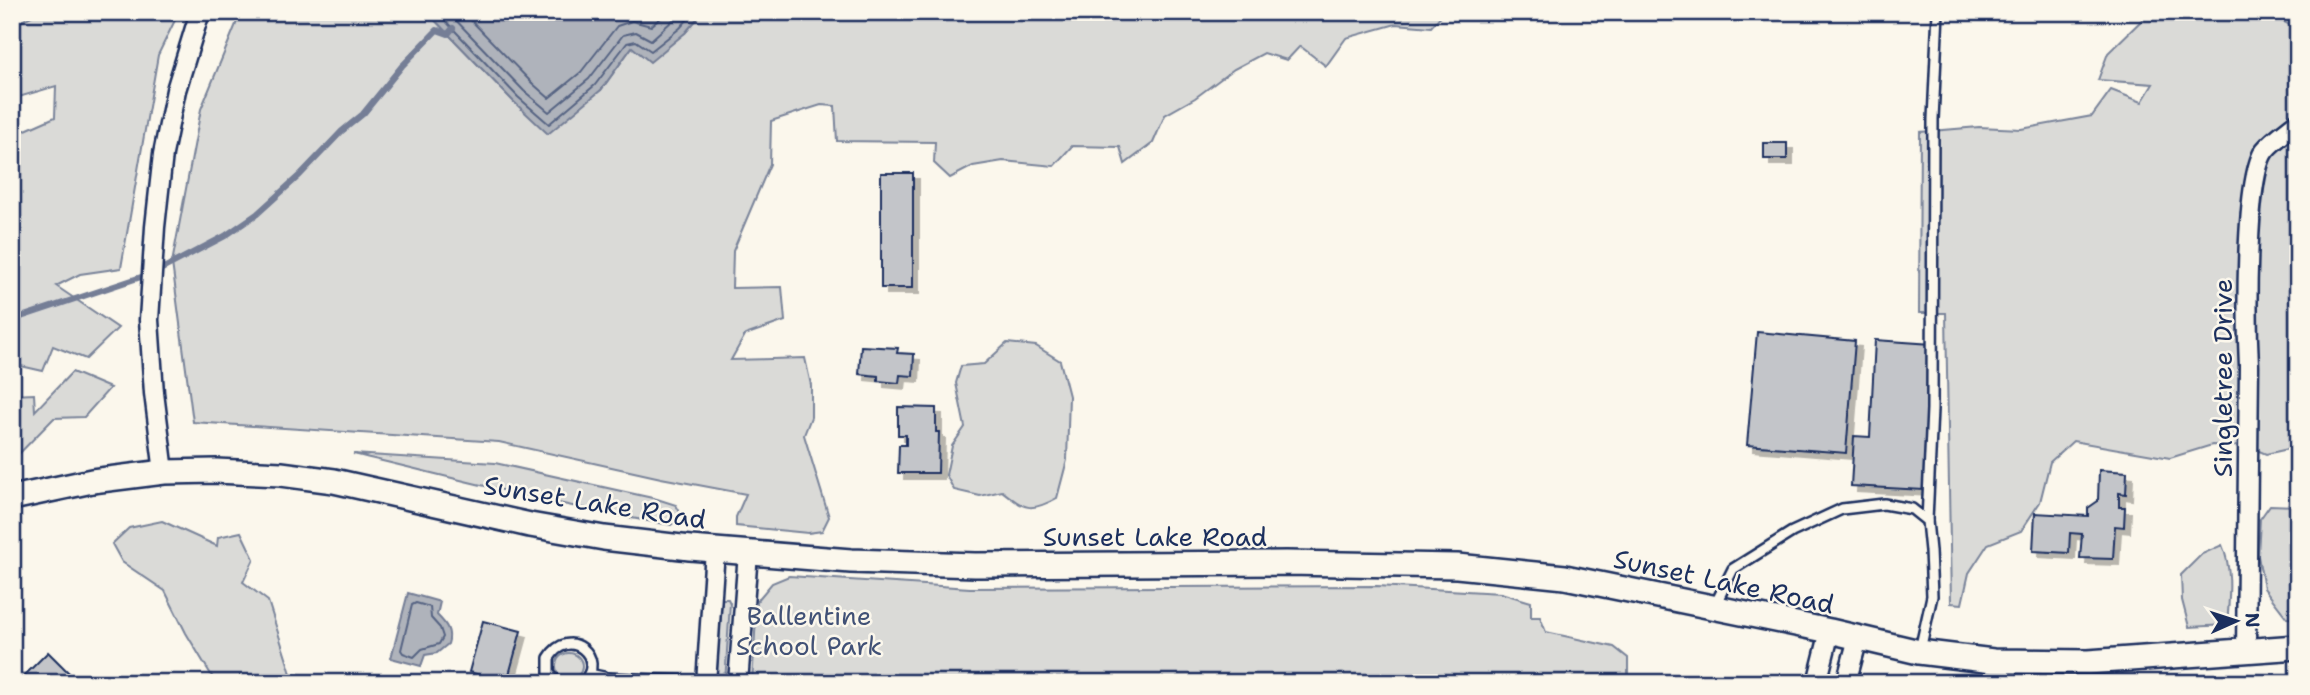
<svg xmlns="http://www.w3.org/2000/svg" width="2310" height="695" viewBox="0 0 2310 695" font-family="'Shantell Sans',sans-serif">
  <defs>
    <filter id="shadow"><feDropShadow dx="6" dy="6" stdDeviation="0" flood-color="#0004"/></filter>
  </defs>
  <rect width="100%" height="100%" fill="#fbf7ec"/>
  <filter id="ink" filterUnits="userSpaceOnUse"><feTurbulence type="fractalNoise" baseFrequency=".0143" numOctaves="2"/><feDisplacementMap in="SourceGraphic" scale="14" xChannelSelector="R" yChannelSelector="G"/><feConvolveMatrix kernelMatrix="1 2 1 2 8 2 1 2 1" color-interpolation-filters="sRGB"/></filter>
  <g filter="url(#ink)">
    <g fill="#dadad7" stroke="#7a849a" stroke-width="2">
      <path d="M12,12h3l1,12 23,-12h140l-21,43 -37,213 -41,6 -24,12 62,42 -32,31 -33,-13 -10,25 -31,-7v-228l43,-19 1,-31 -44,13z"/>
      <path d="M241,12h186l87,90 87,-12 31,-43 53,-14 18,-21h741l-13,15 -35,-3 -50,14 -20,28 -26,-20 -13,14 -23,-7 -30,16 -39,29 -30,17 -12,28 -28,21 -5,-17 -48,-1 -18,20 -51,-5 -30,5 -23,12 -16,-15 1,-21 -98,-1 -2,-35 -14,-1 -50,16 -1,43 -37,87 -1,37 50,-1 3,34 -40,14 -14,25 74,-2 6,27v32l-7,18 25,82 -7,14 -14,2 -72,-7v-9l10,-23 -85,-16 -162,-36 -306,-20 -21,-159 29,-154z"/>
      <path d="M2158,12h106l34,17v408l-10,12 -22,5 -16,-7 -38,-2 -42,13 -97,-17 -23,21 -10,40 -19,29 -33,13 -19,29 -7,31 -11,-1 -5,-290h-27l1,-181 59,-5 42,2 71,-13 19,-26 31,12 11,-18 -55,-4 10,-27 38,-37z"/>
      <path d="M1007,343l29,3 24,15 9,35 -2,64 -10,38c-27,15 -32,11 -55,-7l-22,5 -26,-6 -8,-15 6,-29 13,-19 -9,-44 5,-17 23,-2z"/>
      <path d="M72,372l38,16 -26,29 -30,1 -42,43v-66l22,-1 1,17z"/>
      <path d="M353,454l142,9 162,36 19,6 6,11 -11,9c-108,-18 -212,-46 -318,-71z"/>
      <path d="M2270,505l28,1v113l-11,-1 -23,-30 -6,-32 2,-37z"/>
      <path d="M162,521l55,25 1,-9 23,-5 13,27 -11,23 25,19 26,82h-78l-30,-50 -21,-42 -43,-29 -10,-18 17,-16z"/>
      <path d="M2222,545c11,25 7,54 5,80l-38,2 -7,-27 -1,-25 21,-21z"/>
      <path d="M789,576l181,12 407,-2 124,7 30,9v15h9l6,15 68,15 14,11v16l-6,9h-870l5,-82 15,-18z"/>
      <path d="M722,599h6l2,4 -5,80h-9z"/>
      <circle cx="569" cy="666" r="13"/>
    </g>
    <g fill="#afb3bb" stroke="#747e96" stroke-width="2">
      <path d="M427,12h276l-18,21 -35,29 -18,-15 -31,43 -53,44 -34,-32z"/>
      <path d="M408,593l32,9 -3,13c9,9 15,16 11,29l-11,9 -12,2 -4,11 -30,-8z"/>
    </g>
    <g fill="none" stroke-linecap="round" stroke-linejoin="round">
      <g stroke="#566483" stroke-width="2">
        <path d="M437,12l81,85 31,27 46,-39 32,-42 9,-2 15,10 29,-23 14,-16"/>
        <path d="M448,12l76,79 25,21 40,-33 34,-44 13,-3 15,8 31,-28"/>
        <path d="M463,12l69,71 17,15 32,-26 36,-46 15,-5 19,5 17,-14"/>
        <path d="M416,603l14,4 1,11 9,10 3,9 -4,7 -17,5 -8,8 -11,-4 -2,-3 11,-45z"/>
      </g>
      <path stroke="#747e96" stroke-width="6" d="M12,320l144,-48 69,-36 32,-22 43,-39 42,-44 21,-17 39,-48 35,-36 11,4 5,-6"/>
    </g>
    <g fill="#c3c5c9" stroke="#1b2f5e" stroke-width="2" filter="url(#shadow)">
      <rect x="1764" y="143" width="23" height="16"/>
      <rect x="881" y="173" width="32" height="115"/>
      <path d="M1757,332l98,9 -9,112 -99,-8z"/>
      <path d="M1875,340l57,4 -8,146 -73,-4 3,-50 16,1z"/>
      <path d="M861,346l37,2 -1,5 17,1 -1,22 -13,-1 -1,8 -21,-2v-5l-19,-2z"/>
      <path d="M898,407l38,1v24h3l-1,41h-40l1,-28h7v-10h-8z"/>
      <path d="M2099,470l28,2 -1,22 -7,-1v14h6l-1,20 -9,-1 -2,33 -33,-1 2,-24 -12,-1 -1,20 -36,-2 2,-38 53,3v-8l10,-7z"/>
      <path d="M483,621l38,10 -14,51 -38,-10z"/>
      <path d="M48,652l31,31h-50l-6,-6z"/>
    </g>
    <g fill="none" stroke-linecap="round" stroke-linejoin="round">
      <g stroke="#1b2f5e" stroke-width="14">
        <g id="service">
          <path d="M1927,521l5,-112 1,-290 5,-107"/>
          <path d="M1715,605l18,-36 59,-37 50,-23 42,-5 28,5 15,12 3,30 2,45 -12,54"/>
          <path d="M589,674l19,4 98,4"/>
          <path d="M557,683l-8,-10v-15c20,-33 59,0 34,25"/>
        </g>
      </g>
      <g stroke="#1b2f5e" stroke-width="23">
        <g id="minor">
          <path d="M164,472l-10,-79 -5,-73 6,-93 8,-73 13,-64 24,-78"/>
          <path d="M2246,652l3,-286c-2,-38 -5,-189 16,-216 8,-10 22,-19 33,-28"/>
          <path d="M706,683l9,-133"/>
          <path d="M738,683l10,-130"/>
          <path d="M1817,683l13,-52"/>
          <path d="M1846,683l12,-45"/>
        </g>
      </g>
      <g stroke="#1b2f5e" stroke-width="28">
        <path id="secondary" d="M12,498l80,-17 72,-9 52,-1 65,3 53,7 196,44 74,13 86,10 161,13 124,4 311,-2 171,3 108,11 265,54 89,21 74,9 95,1 210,-15"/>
      </g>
      <use href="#service" stroke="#fbf7ec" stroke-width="9"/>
      <use href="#minor" stroke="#fbf7ec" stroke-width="18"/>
      <use href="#secondary" stroke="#fbf7ec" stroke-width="23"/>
    </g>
  </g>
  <g text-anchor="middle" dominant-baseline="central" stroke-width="5" stroke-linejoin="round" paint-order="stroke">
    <g font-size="26" fill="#1b2f5e" stroke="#fbf7ec">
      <text transform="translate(2222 378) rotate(-90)">Singletree Drive</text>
      <text transform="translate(595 502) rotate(9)">Sunset Lake Road</text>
      <text x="1155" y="536">Sunset Lake Road</text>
      <text transform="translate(1724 581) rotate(12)">Sunset Lake Road</text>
    </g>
    <g font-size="26" fill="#415176" stroke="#fbf7ec">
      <text x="809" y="615">Ballentine<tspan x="809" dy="30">School Park</tspan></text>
    </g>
  </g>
  <rect width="2310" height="695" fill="none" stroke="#fbf7ec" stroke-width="42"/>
  <rect x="21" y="21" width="2268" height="653" fill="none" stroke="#1b2f5e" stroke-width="2.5" filter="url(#ink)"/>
  <g transform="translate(2236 621) rotate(87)" stroke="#fbf7ec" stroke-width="5" paint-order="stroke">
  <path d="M0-5L12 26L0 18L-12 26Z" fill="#1b2f5e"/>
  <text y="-10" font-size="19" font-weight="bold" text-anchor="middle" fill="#1b2f5e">N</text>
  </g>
</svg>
